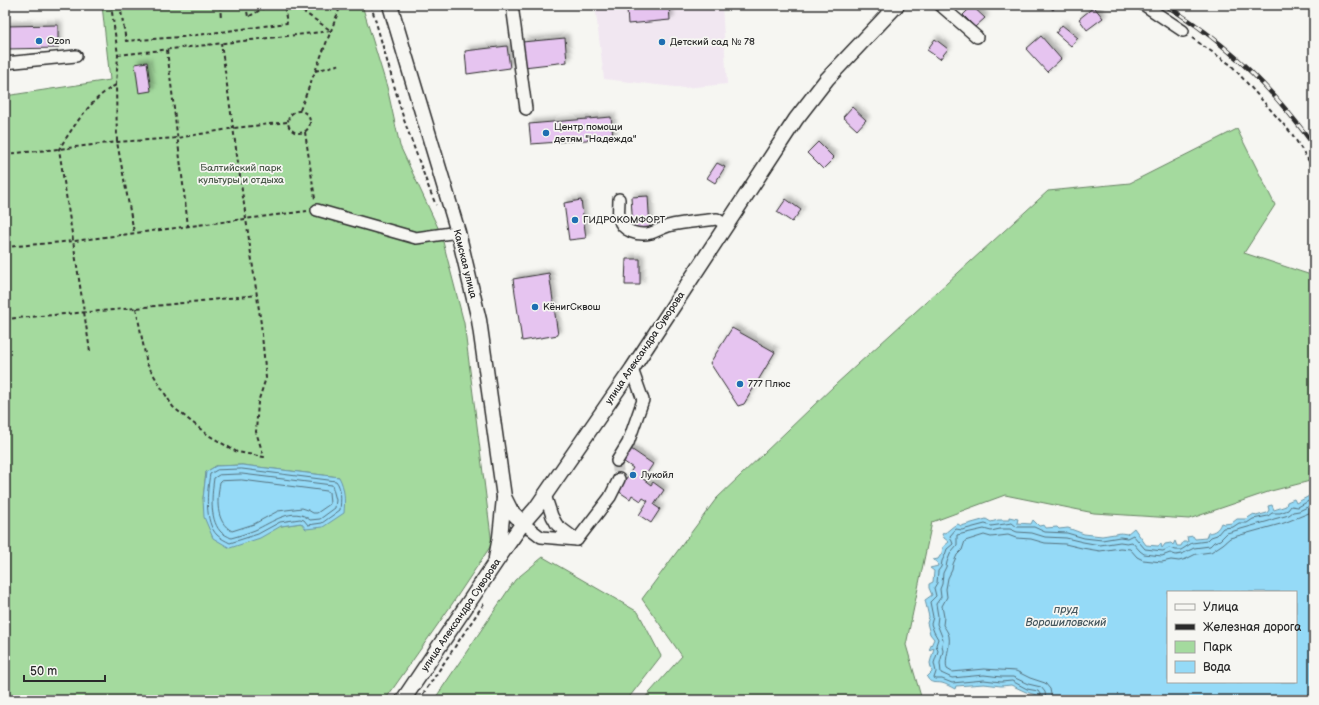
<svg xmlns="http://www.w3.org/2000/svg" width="1319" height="705" viewBox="0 0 1319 705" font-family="'Balsamiq Sans',sans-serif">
  <defs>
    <filter id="shadow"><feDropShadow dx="3.5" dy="-3.5" stdDeviation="2" flood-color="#0004"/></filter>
  </defs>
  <rect width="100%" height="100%" fill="#f6f6f2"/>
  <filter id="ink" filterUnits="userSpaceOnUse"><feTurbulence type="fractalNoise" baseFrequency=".025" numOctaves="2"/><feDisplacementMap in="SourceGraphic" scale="8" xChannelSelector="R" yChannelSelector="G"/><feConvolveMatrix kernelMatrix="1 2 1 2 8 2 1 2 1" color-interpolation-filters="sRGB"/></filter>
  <g filter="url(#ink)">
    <path fill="#f1e7f1" d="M595,5h127l5,79 -43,4 -80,-9z"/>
    <g fill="#a4da9e" stroke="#688264" fill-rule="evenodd">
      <path d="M102,5h260l25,82 13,59 41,88 23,89 28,221 -42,63 -65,93h-380v-604l105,-16zM242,465l97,12 -38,46 -20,3 -78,-27 3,-27 10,-6z"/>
      <path d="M1237,129l38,76 -31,48 70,23v204l-43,11 -82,28 -95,-6 -89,-18 -73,27 -26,123 16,55h-279l39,-44 -40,-57 74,-100 119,-114 213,-194 82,-8z"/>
      <path d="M543,557l95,55 23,44 -34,44h-193l81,-120z"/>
    </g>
    <g fill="#95daf7" stroke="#6b94a5" fill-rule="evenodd">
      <path d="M242,465l97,12c6,11 6,23 5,36l-21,14 -17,2 -5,-6 -20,3 -21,12 -30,10 -17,-10 -9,-21 -1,-18 3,-27 10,-6z"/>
      <path d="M1313,494l1,206h-276l-2,-5 -10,-3 -15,-7 -10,1 -17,-2 -28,2 -1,3c-4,-2 -9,-5 -13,-6 -7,-1 -12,1 -15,-6l5,-5 -2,-9 4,-15 -5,2 5,-11 -4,-5 -3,-11 2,-6 -4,-17 7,-5 -3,-7v-4l4,-2 1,-11 -4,-3 8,-2 -1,-4 -4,-2 5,-1 4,-6 1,-6 6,-5 -5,-4 -2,-4c7,-2 9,-8 16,-10l3,2 25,-7 5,3 7,-2h11v-3l9,2 -1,4 14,1 2,-4 6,6 5,-1 2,3 11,-1 2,2 9,-1 16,6 18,2 19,-3 6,1 7,-6 12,17 12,1 3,-2 1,4 3,-4 6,-1 2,2 2,-4 2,5h4l2,-4h5l-1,-5 6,-1 2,3 11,-1 2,-5c7,-1 10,-3 13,-10l3,1 8,-1 5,-4h9l8,-5 2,2 11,-3 2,-3 -1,-4 4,-1 2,5 12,-4 1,-4 7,-3 2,4zM1168,592h128v90h-128z"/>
    </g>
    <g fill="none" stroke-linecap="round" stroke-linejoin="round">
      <g stroke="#55717d" stroke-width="1">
        <path d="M242,469l94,12c6,7 5,20 4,29l-18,13 -14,2 -4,-5 -4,-1 -20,3 -22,12 -28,9c-4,-2 -10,-5 -13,-8 -13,-13 -10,-44 -7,-61l7,-4z"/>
        <path d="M242,474l90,11 4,15 -1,8 -15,11 -10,1c-16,-15 -39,3 -55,10 -8,3 -16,6 -24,8 -3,-2 -9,-4 -11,-7 -11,-13 -8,-38 -6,-53l5,-3z"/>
        <path d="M242,480l85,11 2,1 1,12 -13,9h-4l-5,-3 -6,-2 -24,3 -24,13 -22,7c-17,-9 -15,-32 -12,-49l1,-1z"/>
        <path d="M1041,700l-1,-6 -2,-3 -11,-2 -15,-8 -11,1 -17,-2 -32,3 -10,-4h-6l-2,-1 2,-6 -2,-9 4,-12 -2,-6 2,-6 -4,-7 -3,-8 2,-7 -3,-15 6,-6 -2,-8 3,-5 1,-12 3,-4 1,-6 3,-6 2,-6 6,-5 -3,-8 6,-7 6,1 23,-6 6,2 21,-3 5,4h17l11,5 22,1 17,5 18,2 18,-3 7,1 6,-3 12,14 18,2 6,-3 7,2h5l11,-7 15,-2 4,-4 6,-2 6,-7 10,-1 6,-4h8l6,-4 15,-3 4,-3h8l8,-3 3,-4 7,1 16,-9"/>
        <path d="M1046,700l-1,-8 -4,-5 -13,-3 -15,-7h-12l-17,-2 -32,3 -11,-5 -1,-10 3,-12 -1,-6 1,-6 -6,-15 1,-8 -2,-12 5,-7 -1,-8 2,-5 1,-11 3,-6 1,-5 4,-10 6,-7v-10l27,-6 7,2 9,-2h10l7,3 15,1 13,4 21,1 17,4 17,3 20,-3 7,1 5,-1 8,9 4,3 18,2 8,-3 6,2 6,-1 12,-6 16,-2 4,-4 6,-2 7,-7 42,-12 5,-2 15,-4 4,-3 6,-1 15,-7"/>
        <path d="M1052,700l-2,-11 -5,-6 -15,-5 -14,-7 -32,-2 -32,3 -5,-3c-3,-11 4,-22 2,-33 -1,-4 -4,-8 -6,-11l1,-8 -2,-11 5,-9 -1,-8 2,-11 4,-8 1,-6 4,-9 5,-5 3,-9 19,-6 7,2 17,-2 8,3 15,1 14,4 20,1 17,4 18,3 20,-3 10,1 7,8 6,3 19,2 9,-2 8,1 7,-2 10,-5 15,-2 12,-8 7,-6 54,-15 30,-12"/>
      </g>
    </g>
    <g fill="#e6c4f0" stroke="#2b2b2b" filter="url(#shadow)">
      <path d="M614,5h66v1l-11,1 1,13 -42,4 -1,-15 -13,1z"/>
      <path d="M1047,5h10l-4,5z"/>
      <path d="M972,6l13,12 -10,9 -12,-12z"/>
      <path d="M1094,7l9,11 -16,12 -8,-11z"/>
      <path d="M58,25v23l-53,1v-23z"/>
      <path d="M1062,25l16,13 -7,8 -15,-13z"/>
      <path d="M1041,36l20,23 -14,13 -21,-23z"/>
      <path d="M565,38l2,24 -43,5 -2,-25z"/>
      <path d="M935,39l13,10 -8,10 -13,-9z"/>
      <path d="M507,46l3,22 -43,6 -2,-23z"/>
      <path d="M147,62l4,29 -12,2 -4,-29z"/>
      <path d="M852,107l14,13 -9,10 -14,-13z"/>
      <path d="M611,117l2,21 -82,6 -2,-20z"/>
      <path d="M818,142l16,16 -11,11 -16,-16z"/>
      <path d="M717,163l8,4 -10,16 -8,-5z"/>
      <path d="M648,196l2,33 -17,1 -2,-33z"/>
      <path d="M786,199l15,11 -9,12 -15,-10z"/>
      <path d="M581,200l5,38 -17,2 -5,-37z"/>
      <path d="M626,259h14v26h-15z"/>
      <path d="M549,273l9,62 -36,6 -9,-62z"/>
      <path d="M732,328l43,24 -31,52 -6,2 -28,-43z"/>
      <path d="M628,447l25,17 -10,15 8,6 2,-3 11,8 -10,15 6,4 -9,14 -12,-8 9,-14 -5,-3 -2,3 -9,-6 -2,4 -12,-8 15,-23 -13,-9z"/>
    </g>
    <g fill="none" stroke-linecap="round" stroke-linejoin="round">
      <path stroke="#cdcdca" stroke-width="11" stroke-dasharray="11 5.5" stroke-linecap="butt" d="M617,461l2,18"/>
      <g stroke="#2b2b2b" stroke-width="14">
        <g id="minor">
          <path d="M512,5l14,104"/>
          <path d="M940,5l37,32"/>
          <path d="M1144,5l39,26"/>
          <path d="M5,63l71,-7"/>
          <path d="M619,199c0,6 -1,13 0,19 3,14 20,18 32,15 6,-2 11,-5 17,-7 14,-4 35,-5 49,-7l9,6"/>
          <path d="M317,210l99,28 42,-6"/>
          <path d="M617,461l11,-18 15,-43 -11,-31"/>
          <path d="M545,495l7,21 5,9 20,15"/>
          <path d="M523,523l18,14 36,3 33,-43 9,-18"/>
        </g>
      </g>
      <g stroke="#2b2b2b" stroke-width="17">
        <g id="major">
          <path d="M390,5l68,227 21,88 25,177 7,14 12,12"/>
          <path d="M496,558l4,-21 4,-39"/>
          <path d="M403,700l103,-153 17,-24 13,-15 96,-139 164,-250 31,-40 70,-74"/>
        </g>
      </g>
      <g stroke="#2b2b2b" stroke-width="2" stroke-dasharray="4 3" stroke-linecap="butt">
        <path d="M111,5l7,50 -2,30 1,57 17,90"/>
        <path d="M120,5l6,36 56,-4 105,-14 -2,-11 2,-7"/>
        <path d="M220,5l1,14"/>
        <path d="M246,5l2,12 21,-12"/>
        <path d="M302,5l-1,5 29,20"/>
        <path d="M371,5l33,115 26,71 6,14"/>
        <path d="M1192,38l39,27 61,69 22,35"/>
        <path d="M167,50l21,176"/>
        <path d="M118,55l213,-24"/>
        <path d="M315,71l26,-7"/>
        <path d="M300,110l41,-105"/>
        <circle cx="299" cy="122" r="11"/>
        <path d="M305,132l10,67"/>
        <path d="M5,154l54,-5 58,-7 61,-4 56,-10 54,-6"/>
        <path d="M5,247l69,-6 233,-30"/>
        <path d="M136,308l11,56 26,43 35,28 29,17 27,5 -8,-25 2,-30 8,-24 -5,-54 -40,-281"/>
        <path d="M5,319l131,-11 121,-13"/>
        <path d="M90,351l-31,-202c15,-23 32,-51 57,-64"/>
        <path d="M419,700l66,-98"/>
      </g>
      <use href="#minor" stroke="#f6f6f2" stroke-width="11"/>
      <use href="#major" stroke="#f6f6f2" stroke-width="14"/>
      <g stroke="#2b2b2b" stroke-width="4.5">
        <path id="rail" d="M1165,5c47,28 88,65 123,107 9,11 18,22 26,34"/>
      </g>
      <use href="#rail" stroke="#f6f6f2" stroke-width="3" stroke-dasharray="9" stroke-linecap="butt"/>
    </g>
  </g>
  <g fill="#1f6fb2" stroke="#f6f6f2" stroke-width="1.5">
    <circle cx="39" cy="41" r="4"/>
    <circle cx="662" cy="42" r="4"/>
    <circle cx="546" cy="133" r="4"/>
    <circle cx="575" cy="220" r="4"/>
    <circle cx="535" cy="307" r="4"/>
    <circle cx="740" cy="384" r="4"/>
    <circle cx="633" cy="475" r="4"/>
  </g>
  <g text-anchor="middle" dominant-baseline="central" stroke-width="3.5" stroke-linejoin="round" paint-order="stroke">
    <g font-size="10" fill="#2b2b2b" stroke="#f6f6f2" text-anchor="start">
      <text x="47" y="41">Ozon</text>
      <text x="670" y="42">Детский сад № 78</text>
      <text x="554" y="127">Центр помощи<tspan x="554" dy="12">детям "Надежда"</tspan></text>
      <text x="583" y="220">ГИДРОКОМФОРТ</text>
      <text x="543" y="307">КёнигСквош</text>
      <text x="748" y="384">777 Плюс</text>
      <text x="641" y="475">Лукойл</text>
    </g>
    <g font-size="10" fill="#495748" stroke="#f6f6f2">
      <text x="241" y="168">Балтийский парк<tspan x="241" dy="12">культуры и отдыха</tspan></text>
    </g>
    <g font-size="10" fill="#2b2b2b" stroke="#f6f6f2">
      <text transform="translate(465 264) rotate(76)">Камская улица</text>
      <text transform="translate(645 348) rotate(-56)">улица Александра Суворова</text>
      <text transform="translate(461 615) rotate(-56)">улица Александра Суворова</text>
    </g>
    <g font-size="11" font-style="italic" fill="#46575e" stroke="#f6f6f2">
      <text x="1066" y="609">пруд<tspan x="1066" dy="13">Ворошиловский</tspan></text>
    </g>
  </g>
  <rect width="1319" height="705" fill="none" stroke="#f6f6f2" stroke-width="20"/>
  <rect x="10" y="10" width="1299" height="685" fill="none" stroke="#2b2b2b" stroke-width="1.5" filter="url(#ink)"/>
  <rect x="1167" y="591" width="130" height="92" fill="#f6f6f2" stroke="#a5a5a2"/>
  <rect x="1175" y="604" width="20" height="6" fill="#f6f6f2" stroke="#a5a5a2"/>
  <text x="1203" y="611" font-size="12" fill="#2b2b2b">Улица</text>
  <rect x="1175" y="624" width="20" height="6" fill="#2b2b2b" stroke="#a5a5a2"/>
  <text x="1203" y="631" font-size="12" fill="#2b2b2b">Железная дорога</text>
  <rect x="1175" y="641" width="20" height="12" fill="#a4da9e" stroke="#a5a5a2"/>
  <text x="1203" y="651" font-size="12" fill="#2b2b2b">Парк</text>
  <rect x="1175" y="661" width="20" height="12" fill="#95daf7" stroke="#a5a5a2"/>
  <text x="1203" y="671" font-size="12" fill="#2b2b2b">Вода</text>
  <path d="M24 675v6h81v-6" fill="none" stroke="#2b2b2b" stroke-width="2"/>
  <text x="30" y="675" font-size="12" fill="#2b2b2b" stroke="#f6f6f2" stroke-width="3" paint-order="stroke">50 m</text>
</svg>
